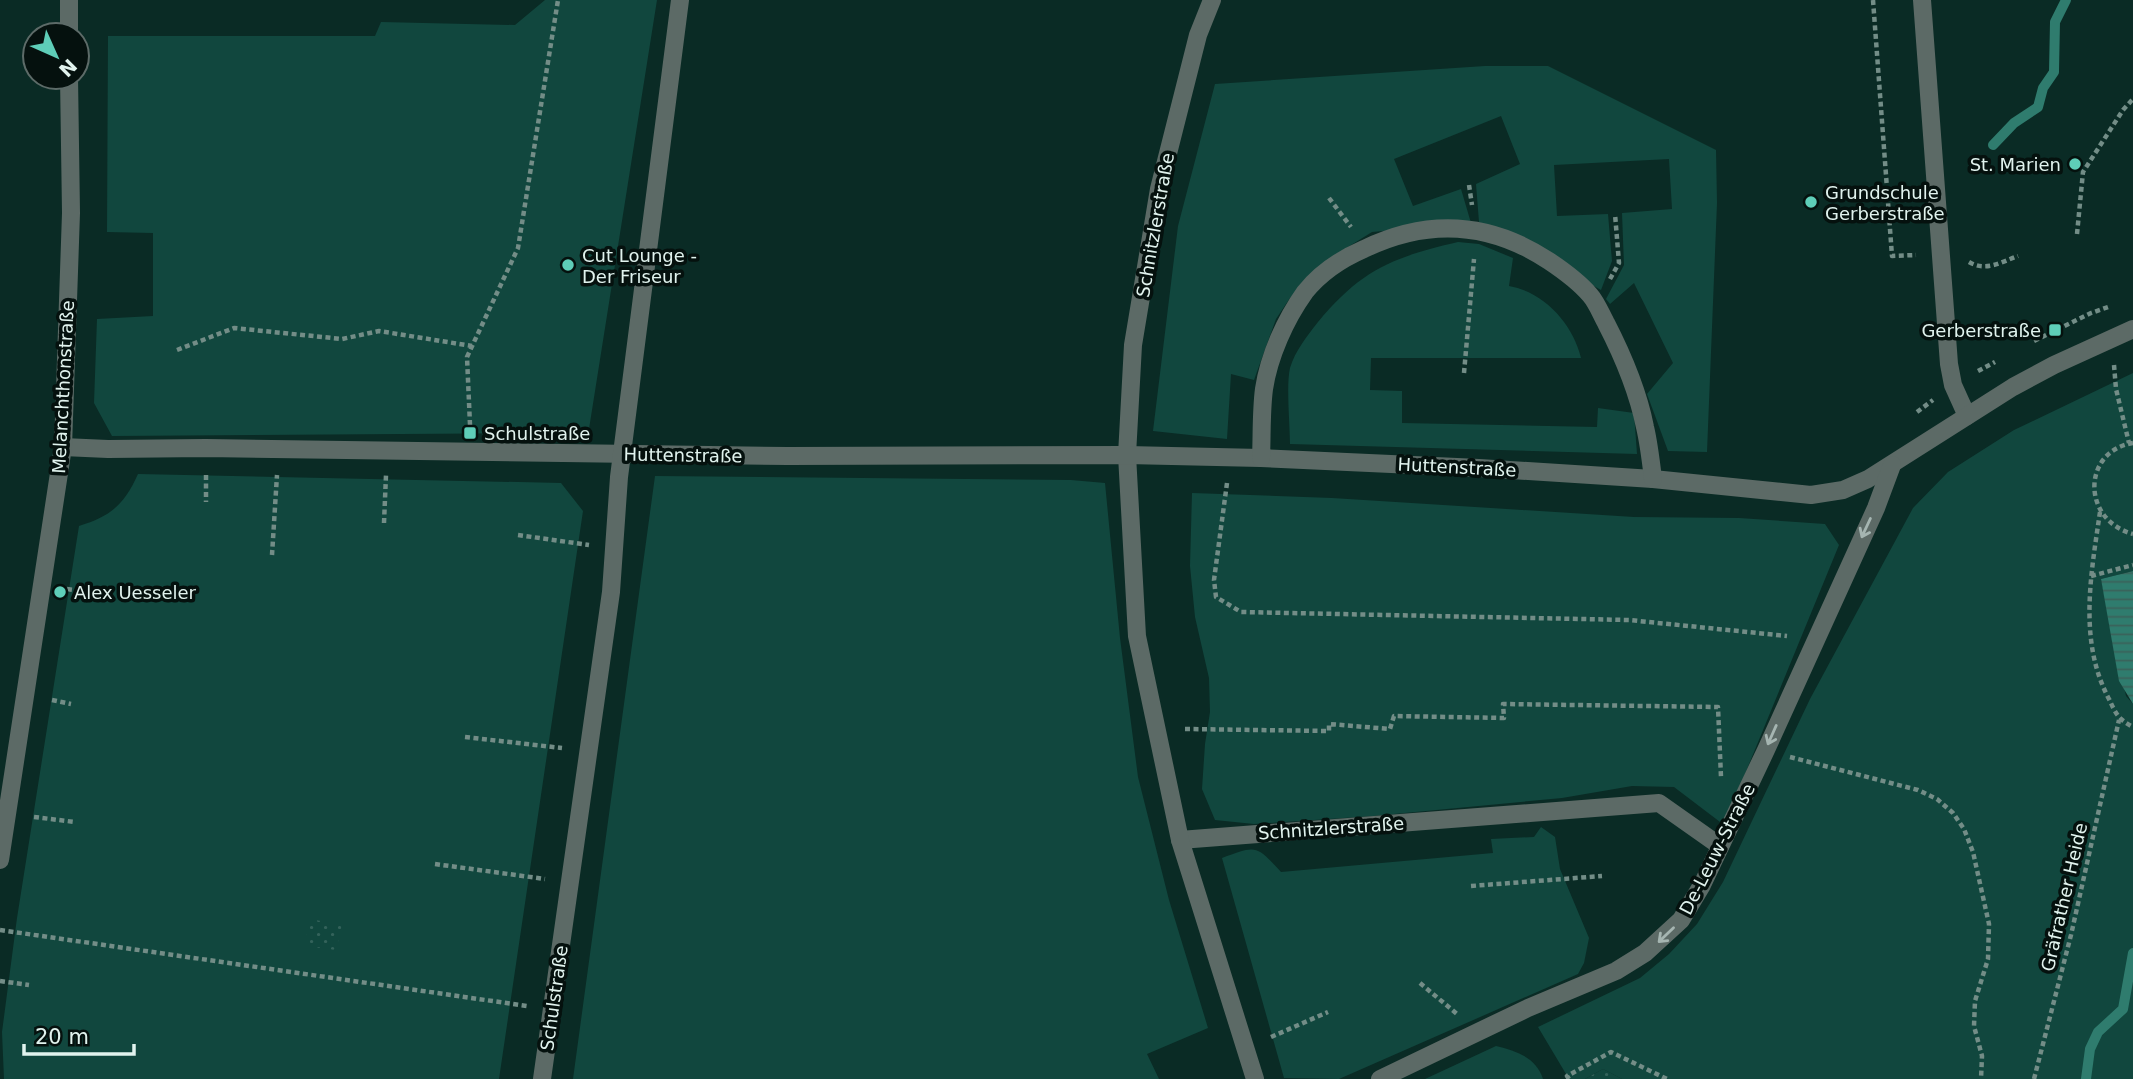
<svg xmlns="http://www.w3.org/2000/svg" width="2133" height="1079" viewBox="0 0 2133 1079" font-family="'DejaVu Sans',sans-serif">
  <defs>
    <pattern id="garden-dots" width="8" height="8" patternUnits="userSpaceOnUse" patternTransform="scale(1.75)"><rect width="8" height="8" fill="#11473e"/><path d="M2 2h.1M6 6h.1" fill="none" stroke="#33625a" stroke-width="1.8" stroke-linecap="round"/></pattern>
    <pattern id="water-rules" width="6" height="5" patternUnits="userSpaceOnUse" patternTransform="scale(1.75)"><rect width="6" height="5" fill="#2f7c6e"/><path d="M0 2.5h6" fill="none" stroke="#3a625a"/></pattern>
  </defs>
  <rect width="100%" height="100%" fill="#0a2b25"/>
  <g fill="#11473e">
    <path d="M545,0h112l-68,429 -55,4 -422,3 -18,-33 3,-84 56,-3v-83l-46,-1 1,-196h267l6,-14 134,3z"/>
    <path d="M1485,66h63l168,84 1,53 -10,249 -39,-1 -21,-57 26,-31 -39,-80 -24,21 -4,-5 18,-34 -2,-52 50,-4 -3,-50 -115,6 3,51 51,-2 4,47 -11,29 -122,-68 -3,-38 44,-20 -19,-48 -107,43 19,47 48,-17 10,34 -99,9 -40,25 -42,41 -14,21 -22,61 -23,-6 -4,65 -74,-8 25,-205 37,-142z"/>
    <path d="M1458,242l21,2 34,14 -4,28c35,6 64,38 72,72h-210l-1,32 32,1v32l195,4 1,-19 36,5 3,41 -347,-10c0,-19 -4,-59 0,-76 5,-17 17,-32 28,-46 43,-52 75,-65 140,-80z"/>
    <path d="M2133,373v198l-32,8 25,117 7,8v375h-511l-19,-10 -18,10h-16l-31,-52 102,-49 29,-24 28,-30 26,-42 87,-183 103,-191 35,-36 66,-42z"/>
    <path d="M138,474l423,9 22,28 -84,568h-495l-2,-47 15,-114 62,-392c32,-10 45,-21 59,-52z"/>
    <path d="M655,476l416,4 34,3 15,155 18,139 31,123 39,128 -61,26 12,25h-586z"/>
    <path d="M1192,493l140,5 302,19 105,1 86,6 14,21 -115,280 -50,-38 -42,-1 -70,12 -189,18 -119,8 -39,-4 -13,-31 3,-45 5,-32 -1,-34 -14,-61 -5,-51z"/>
    <path d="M1541,827l14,10 5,32 29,69 -5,25 -6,11 -239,105 -55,-1 -62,-220c35,-13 34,-13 59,14l212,-19 -2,-14 43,-2z"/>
    <path d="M1496,1046c20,5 40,11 47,33h-118z"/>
  </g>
  <g fill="url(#garden-dots)">
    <path d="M310,919l32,6 -6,25 -32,-4z"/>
    <path d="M1603,1069l19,10h-37z"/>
  </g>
  <path fill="url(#water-rules)" d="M2133,571v133l-14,-23 -18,-102z"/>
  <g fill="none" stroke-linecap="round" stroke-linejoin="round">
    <g stroke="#2f7c6e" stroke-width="10">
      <path d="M1993,145l21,-22 24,-16 5,-19 11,-16 1,-50 11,-22"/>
      <path d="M2086,1079l4,-30 8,-17 25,-23 10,-56"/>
    </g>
    <g stroke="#738d87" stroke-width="4.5" stroke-dasharray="5 3.5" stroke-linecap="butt">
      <path d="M1873,0l19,256 24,-1"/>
      <path d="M1469,185l3,20"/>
      <path d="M1329,198l22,29"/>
      <path d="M2077,234l6,-62 40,-62 10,-11"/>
      <path d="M1969,262c17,10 32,0 49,-6"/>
      <path d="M1610,279l9,-16 -4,-49"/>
      <path d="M2034,341l57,-28 17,-6"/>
      <path d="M177,350l57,-22 108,11 37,-8 93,15"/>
      <path d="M2114,365l2,24 13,54"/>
      <path d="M1978,371l17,-9"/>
      <path d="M1464,373l10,-114"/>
      <path d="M1917,412l16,-12"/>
      <path d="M470,425l-3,-68 51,-109 40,-248"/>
      <path d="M2133,443c-51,8 -52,77 0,91"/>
      <path d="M206,475v27"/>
      <path d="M1227,483l-13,97 2,17 25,15 388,8 158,16"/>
      <path d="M2100,512c-9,62 -22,129 9,187 7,15 9,20 24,28"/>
      <path d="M384,523l2,-48"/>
      <path d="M518,535l71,10"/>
      <path d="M272,555l5,-80"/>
      <path d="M2091,576l42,-11"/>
      <path d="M67,589l27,4"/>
      <path d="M52,700l19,4"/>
      <path d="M1185,729l144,2v-7l61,5 4,-13 110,2 -1,-14 215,3 3,70"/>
      <path d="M465,737l97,11"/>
      <path d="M1790,757l128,33 19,9 16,14 11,16 9,23 16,72 -1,35 -13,42 -1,25 8,30 -1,23"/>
      <path d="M34,817l41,5"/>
      <path d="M435,864l110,15"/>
      <path d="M1471,886l131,-10"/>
      <path d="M0,930l527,76"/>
      <path d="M0,981l29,4"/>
      <path d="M1420,983l37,31"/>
      <path d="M1271,1037l57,-25"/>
      <path d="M1569,1079l-2,-3 44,-24 56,27"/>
      <path d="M2034,1079l37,-144 48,-215"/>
    </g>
    <path stroke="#5c6a66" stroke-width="18" d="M1180,840l479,-37 61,43"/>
    <g stroke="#5c6a66" stroke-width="18">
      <path d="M69,0v35"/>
      <path d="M1212,0l-14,35 -39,154 -26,156 -6,110 10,181 43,204 75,239"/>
      <path d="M1922,0l27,364 4,21 14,31"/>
      <path d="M63,447l45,2 98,-1 582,8 339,-1 134,3 218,10 174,11 158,16 32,-5 25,-11 145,-92 41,-22 79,-36"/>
      <path d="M1261,458c1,-23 0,-46 3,-69 5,-33 21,-69 41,-97 16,-20 36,-33 59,-43 64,-31 126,-27 185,12 15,10 30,21 41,34 7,8 11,19 16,28 16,31 32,69 39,104 4,17 6,35 8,52"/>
      <path d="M0,860l63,-413 8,-234 -2,-136"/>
      <path d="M542,1079l69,-487 8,-115 61,-477"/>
      <path d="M1380,1079l148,-71 88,-37 29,-18 36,-33 21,-35 64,-135 110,-242 16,-43"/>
    </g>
  </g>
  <defs><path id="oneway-shaft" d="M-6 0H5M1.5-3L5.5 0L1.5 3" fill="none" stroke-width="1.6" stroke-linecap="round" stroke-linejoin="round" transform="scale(1.75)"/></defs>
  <g stroke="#a5b5b1">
    <use href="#oneway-shaft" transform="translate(1866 528) rotate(115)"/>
    <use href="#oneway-shaft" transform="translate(1772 735) rotate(114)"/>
    <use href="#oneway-shaft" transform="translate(1666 935) rotate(136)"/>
  </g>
  <g fill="#5eceb8" stroke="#05110e" stroke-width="2.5">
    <circle cx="2075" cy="164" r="7"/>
    <circle cx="1811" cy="202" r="7"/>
    <circle cx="568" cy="265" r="7"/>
    <rect x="2048" y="323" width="14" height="14" rx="3.5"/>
    <rect x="463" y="426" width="14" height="14" rx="3.5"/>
    <circle cx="60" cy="592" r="7"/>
  </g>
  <g text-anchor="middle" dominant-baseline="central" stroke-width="7" stroke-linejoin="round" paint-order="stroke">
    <g font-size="18" fill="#e1f3ee" stroke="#05110e" text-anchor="start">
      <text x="2061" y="164" text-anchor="end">St. Marien</text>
      <text x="1825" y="192">Grundschule<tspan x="1825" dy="21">Gerberstraße</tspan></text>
      <text x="582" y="255">Cut Lounge -<tspan x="582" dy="21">Der Friseur</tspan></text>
      <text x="2041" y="330" text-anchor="end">Gerberstraße</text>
      <text x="484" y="433">Schulstraße</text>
      <text x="74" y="592">Alex Uesseler</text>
    </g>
    <g font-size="18" fill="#e1f3ee" stroke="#05110e">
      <text transform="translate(1155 225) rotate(-80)">Schnitzlerstraße</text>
      <text transform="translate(63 387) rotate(-87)">Melanchthonstraße</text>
      <text transform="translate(683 455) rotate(1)">Huttenstraße</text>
      <text transform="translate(1457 467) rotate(3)">Huttenstraße</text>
      <text transform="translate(1331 828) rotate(-4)">Schnitzlerstraße</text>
      <text transform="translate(1717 849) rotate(-63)">De-Leuw-Straße</text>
      <text transform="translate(2064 897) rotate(-77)">Gräfrather Heide</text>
      <text transform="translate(554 998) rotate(-82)">Schulstraße</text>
    </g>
  </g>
  <g transform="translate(56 56) rotate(135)"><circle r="33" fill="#05110e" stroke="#5d6b68" stroke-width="2"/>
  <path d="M0-5L12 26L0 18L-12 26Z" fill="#5eceb8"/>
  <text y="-10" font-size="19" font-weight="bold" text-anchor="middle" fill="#e1f3ee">N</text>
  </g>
  <path d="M24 1044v10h110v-10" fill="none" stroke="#e1f3ee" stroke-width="3.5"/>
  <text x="35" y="1044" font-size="21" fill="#e1f3ee" stroke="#05110e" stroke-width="5" paint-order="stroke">20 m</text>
</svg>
